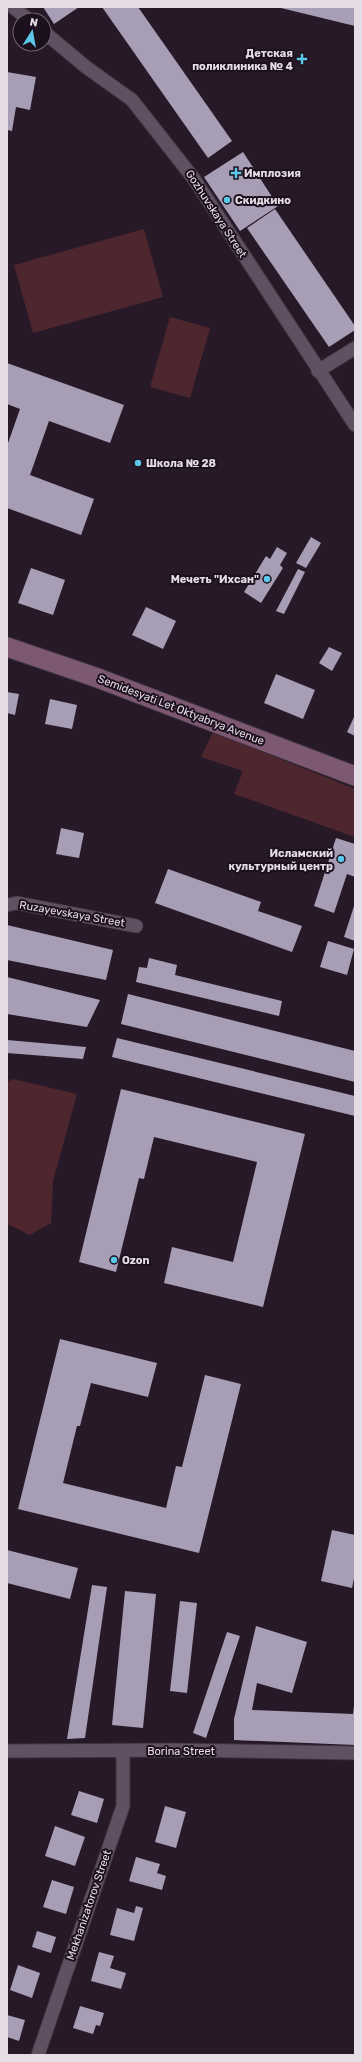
<svg xmlns="http://www.w3.org/2000/svg" width="362" height="2062" viewBox="0 0 362 2062" font-family="Rubik,sans-serif">
  <rect width="100%" height="100%" fill="#271927"/>
  <g fill="#4e262e">
    <path d="M144,229l19,68 -130,36 -19,-68z"/>
    <path d="M170,317l40,11 -20,70 -40,-11z"/>
    <path d="M213,732l142,57v48l-121,-43 9,-23 -42,-14z"/>
    <path d="M13,1079l64,15 -24,87 -2,42 -21,12 -23,-11v-142z"/>
  </g>
  <g fill="#a79eb5">
    <path d="M43,7h36l-25,17z"/>
    <path d="M102,7h36l94,134 -24,17z"/>
    <path d="M281,7h74v19l-74,-18z"/>
    <path d="M7,72l29,5 -6,33 -14,-3 -4,24 -5,-1z"/>
    <path d="M243,152l35,54 -38,25 -36,-54z"/>
    <path d="M275,209l80,117v4l-26,17 -82,-119z"/>
    <path d="M7,363l117,42 -14,38 -61,-22 -19,54 64,24 -13,36 -74,-27v-62l13,-37 -13,-5z"/>
    <path d="M311,537l10,6 -15,25 -10,-5z"/>
    <path d="M277,547l10,6 -7,12 3,3 -22,35 -17,-11 22,-36 4,3z"/>
    <path d="M31,568l34,12 -12,35 -35,-12z"/>
    <path d="M298,569l7,3 -21,42 -8,-3z"/>
    <path d="M146,607l30,14 -13,28 -31,-14z"/>
    <path d="M329,647l13,6 -10,18 -13,-8z"/>
    <path d="M276,674l39,16 -12,29 -39,-16z"/>
    <path d="M7,692l12,2 -4,21 -8,-2z"/>
    <path d="M50,699l27,6 -5,24 -27,-5z"/>
    <path d="M355,715v21l-8,-4z"/>
    <path d="M61,828l23,5 -5,25 -23,-4z"/>
    <path d="M336,838l19,6v33l-8,-3 -13,39 -20,-7z"/>
    <path d="M168,869l93,33 -3,9 44,15 -10,26 -137,-49z"/>
    <path d="M355,903v38l-11,-4z"/>
    <path d="M7,925l106,25 -7,30 -99,-20z"/>
    <path d="M328,941l26,8 -7,26 -27,-8z"/>
    <path d="M149,958l28,7 -2,10 107,26 -3,15 -143,-34 3,-15 8,1z"/>
    <path d="M7,977l93,23 -13,27 -80,-13z"/>
    <path d="M128,994l227,57v31l-234,-58z"/>
    <path d="M117,1038l238,58v20l-243,-59z"/>
    <path d="M7,1040l79,7 -3,12 -76,-6z"/>
    <path d="M121,1089l184,45 -42,173 -99,-24 8,-36 61,15 24,-100 -103,-25 -10,42 -5,-1 -23,94 -37,-10z"/>
    <path d="M60,1339l97,24 -9,34 -57,-14 -11,43h-3l-14,57 103,25 10,-42 6,1 23,-92 36,9 -42,169 -181,-44z"/>
    <path d="M332,1530l23,5v39l-3,14 -31,-7z"/>
    <path d="M7,1550l71,18 -8,31 -63,-16z"/>
    <path d="M92,1585l15,2 -22,151 -18,1z"/>
    <path d="M125,1591l31,3 -13,134 -31,-3z"/>
    <path d="M180,1601l17,2 -10,90 -17,-2z"/>
    <path d="M256,1626l51,16 -15,51 -35,-10 -5,27 101,4 2,-17v48l-121,-5v-21z"/>
    <path d="M227,1632l13,4 -34,102 -13,-5z"/>
    <path d="M79,1791l25,8 -7,24 -26,-8z"/>
    <path d="M165,1806l21,6 -10,36 -21,-6z"/>
    <path d="M55,1826l30,11 -10,29 -30,-10z"/>
    <path d="M136,1857l24,7 -3,9 9,3 -4,14 -33,-9z"/>
    <path d="M52,1880l22,7 -8,27 -23,-7z"/>
    <path d="M136,1906l7,2 -9,33 -24,-6 7,-27 17,5z"/>
    <path d="M37,1931l19,6 -5,16 -19,-6z"/>
    <path d="M99,1952l15,4 -4,12 16,5 -5,16 -30,-8z"/>
    <path d="M18,1965l22,8 -8,25 -22,-8z"/>
    <path d="M80,2006l24,7 -4,13 -4,-1 -3,9 -20,-6z"/>
    <path d="M7,2015l18,5 -6,21 -12,-4z"/>
  </g>
  <g fill="none" stroke-linecap="round" stroke-linejoin="round">
    <g stroke="#3e343f" stroke-width="15">
      <g id="street">
        <path d="M13,7l16,13"/>
        <path d="M44,32l42,35 46,33 62,79 161,246"/>
        <path d="M318,371l37,-23"/>
        <path d="M7,905l10,-2 119,23"/>
        <path d="M7,1751l167,-1 181,3"/>
        <path d="M38,2055l85,-249v-55"/>
      </g>
    </g>
    <g stroke="#3e343f" stroke-width="21">
      <path id="secondary" d="M7,647l88,30 260,99"/>
    </g>
    <use href="#street" stroke="#615061" stroke-width="13"/>
    <use href="#secondary" stroke="#7d5872" stroke-width="19"/>
  </g>
  <g fill="#5cc7e7" stroke="#1d101e" stroke-width="1.5">
    <path d="M300 53h4v4h4v4h-4v4h-4v-4h-4v-4h4z"/>
    <path d="M234 167h4v4h4v4h-4v4h-4v-4h-4v-4h4z"/>
    <circle cx="227" cy="200" r="4"/>
    <circle cx="138" cy="463" r="4"/>
    <circle cx="267" cy="579" r="4"/>
    <circle cx="341" cy="859" r="4"/>
    <circle cx="114" cy="1260" r="4"/>
  </g>
  <g text-anchor="middle" dominant-baseline="central" stroke-width="4" stroke-linejoin="round" paint-order="stroke">
    <g font-size="11" font-weight="bold" fill="#e6dce6" stroke="#1d101e" text-anchor="start">
      <text x="293" y="53" text-anchor="end">Детская<tspan x="293" dy="13">поликлиника № 4</tspan></text>
      <text x="244" y="173">Имплозия</text>
      <text x="235" y="200">Скидкино</text>
      <text x="146" y="463">Школа № 28</text>
      <text x="259" y="579" text-anchor="end">Мечеть "Ихсан"</text>
      <text x="333" y="853" text-anchor="end">Исламский<tspan x="333" dy="13">культурный центр</tspan></text>
      <text x="122" y="1260">Ozon</text>
    </g>
    <g font-size="11" fill="#e6dce6" stroke="#1d101e">
      <text transform="translate(216 214) rotate(57)">Gozhuvskaya Street</text>
      <text transform="translate(181 710) rotate(21)">Semidesyati Let Oktyabrya Avenue</text>
      <text transform="translate(72 914) rotate(10)">Ruzayevskaya Street</text>
      <text x="181" y="1751">Borina Street</text>
      <text transform="translate(89 1905) rotate(-71)">Mekhanizatorov Street</text>
    </g>
  </g>
  <rect width="362" height="2062" fill="none" stroke="#e6dce6" stroke-width="16"/>
  <g transform="translate(32 32) rotate(11)"><circle r="19" fill="#1d101e" stroke="#6d626e"/>
  <path d="M0-3L7 15L0 10L-7 15Z" fill="#5cc7e7"/>
  <text y="-6" font-size="11" font-weight="bold" text-anchor="middle" fill="#e6dce6">N</text>
  </g>
</svg>
